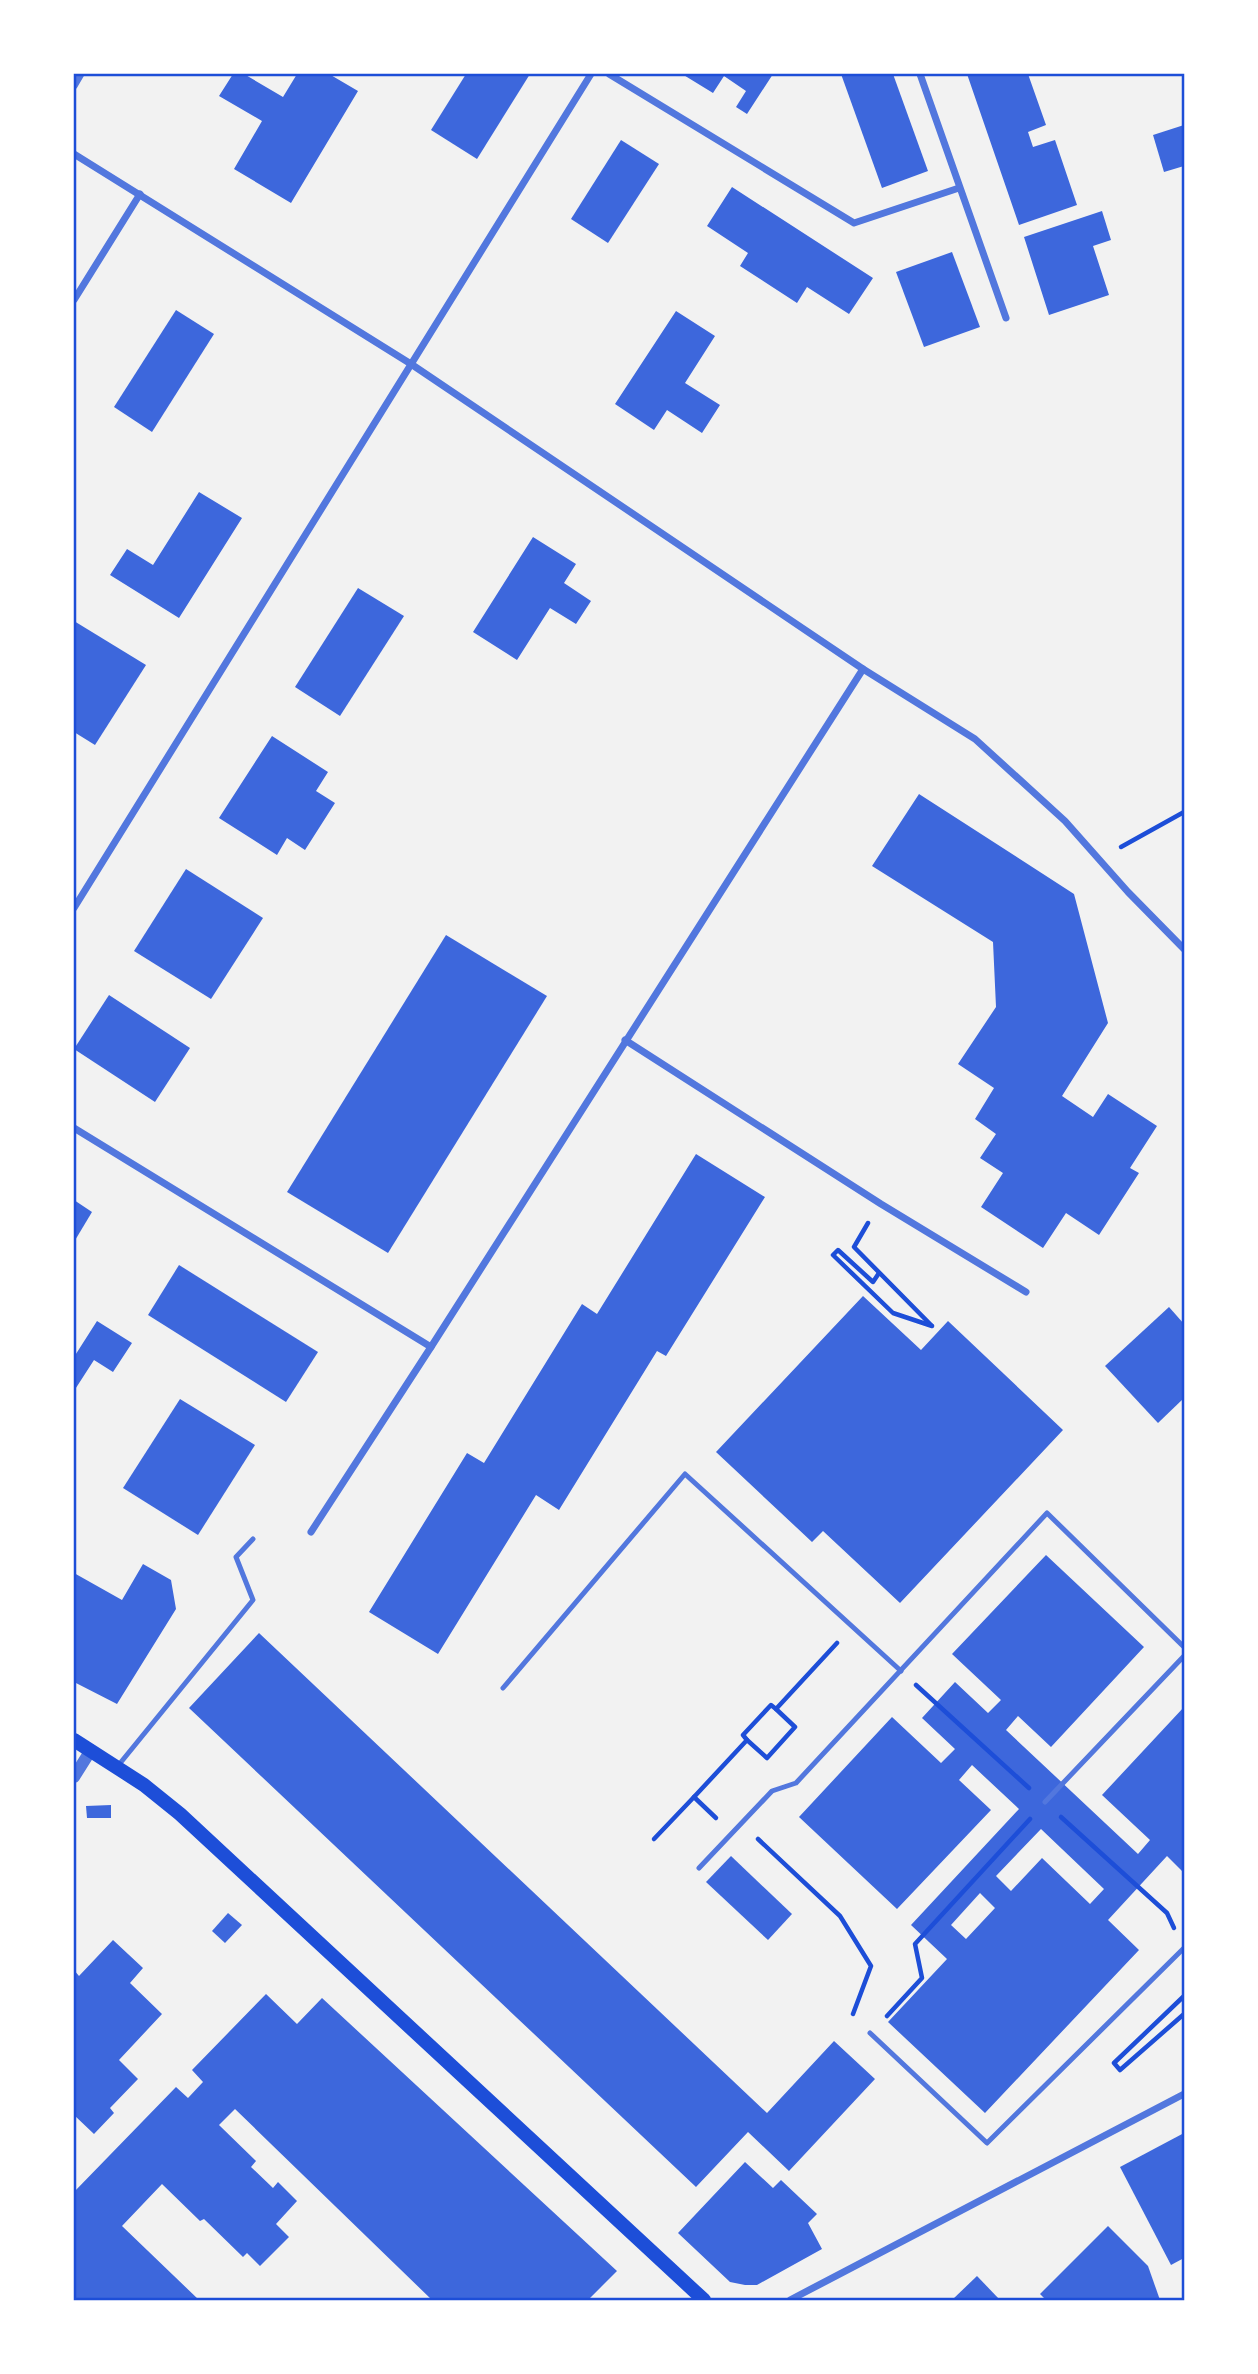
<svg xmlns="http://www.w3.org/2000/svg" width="1258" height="2374" viewBox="0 0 1258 2374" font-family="'Titillium Web',sans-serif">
  <rect width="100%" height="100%" fill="#f2f2f2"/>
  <g fill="#3d67dc" fill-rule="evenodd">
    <path d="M233,74h11l39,23 14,-23h32l29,17 -67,112 -57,-34 28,-48 -43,-25z"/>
    <path d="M466,74h64l-53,85 -46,-29z"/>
    <path d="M682,74h91l-26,40 -11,-7 10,-16 -22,-15 -11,17z"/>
    <path d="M841,74h52l35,97 -46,17z"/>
    <path d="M967,74h61l18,51 -18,7 5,15 22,-7 22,65 -58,20z"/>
    <path d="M1184,125v41l-20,6 -11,-37z"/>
    <path d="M621,140l38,24 -51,79 -37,-24z"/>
    <path d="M732,187l141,91 -24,36 -42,-27 -10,16 -57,-37 8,-13 -41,-27z"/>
    <path d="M1102,211l9,29 -18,6 16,49 -60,20 -25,-78z"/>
    <path d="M952,252l28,75 -56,20 -28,-75z"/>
    <path d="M176,310l38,24 -62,98 -38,-25z"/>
    <path d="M676,311l39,25 -30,47 35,22 -18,28 -35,-23 -13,20 -39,-26z"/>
    <path d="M199,492l43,26 -63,100 -69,-43 17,-26 26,16z"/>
    <path d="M533,537l43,27 -12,19 27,18 -15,23 -26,-16 -33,52 -44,-28z"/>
    <path d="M358,588l46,28 -64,100 -45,-29z"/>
    <path d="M74,621l72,44 -51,80 -21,-13z"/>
    <path d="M272,736l56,36 -12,19 19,12 -30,47 -18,-12 -10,17 -58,-37z"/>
    <path d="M919,794l155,100 34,129 -46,73 31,21 15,-23 49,32 -27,42 9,5 -40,62 -33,-22 -23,35 -62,-41 22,-34 -23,-15 16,-24 -21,-15 19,-31 -36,-24 38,-57 -3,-65 -121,-76z"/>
    <path d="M186,869l77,49 -52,81 -77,-48z"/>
    <path d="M446,935l101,61 -159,257 -101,-61z"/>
    <path d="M109,995l81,53 -35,54 -81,-53z"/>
    <path d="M696,1154l69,43 -99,159 -9,-5 -98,159 -23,-15 -98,159 -69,-42 98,-159 17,10 98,-159 15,10z"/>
    <path d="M74,1200l18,12 -18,30z"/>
    <path d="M179,1265l139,87 -32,50 -138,-87z"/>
    <path d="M863,1296l58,54 27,-29 115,109 -163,173 -77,-72 -11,11 -96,-90z"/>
    <path d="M1169,1307l15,17v74l-26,25 -53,-57z"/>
    <path d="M97,1321l35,22 -19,29 -19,-12 -20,31v-34z"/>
    <path d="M180,1399l75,46 -57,90 -75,-47z"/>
    <path d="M1046,1555l98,92 -93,100 -33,-31 -12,14 132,124 12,-14 -48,-45 82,-88v166l-17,-17 -59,64 31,30 -154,163 -97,-91 59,-63 -36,-34 108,-116 -47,-44 -13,15 32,30 -94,99 -98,-92 93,-100 49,46 14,-14 -33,-31 33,-36 33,31 13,-13 -49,-46zM1041,1829l63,60 -14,15 -48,-46 -31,33 -15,-15zM980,1893l15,15 -29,31 -15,-14z"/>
    <path d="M143,1564l28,16 5,29 -59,95 -43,-22v-109l48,27z"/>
    <path d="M259,1633l508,480 67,-72 41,38 -86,92 -41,-39 -52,55 -507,-479z"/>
    <path d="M111,1805v13h-24l-1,-12z"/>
    <path d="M731,1856l61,58 -24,26 -62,-58z"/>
    <path d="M228,1913l14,12 -17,18 -13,-12z"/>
    <path d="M113,1940l30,28 -13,15 32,31 -43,46 19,19 -28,29 4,5 -20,21 -20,-19v-145l5,6z"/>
    <path d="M266,1994l31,30 25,-26 295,273 -29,29h-156l-197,-191 -16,16 37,36 -5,6 22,21 5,-6 19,19 -21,23 13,13 -29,29 -13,-13 -4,4 -39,-38 -4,2 -38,-37 -40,42 77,74h-125v-108l102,-105 12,11 15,-16 -11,-12z"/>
    <path d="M1184,2133v125l-13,7 -51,-98z"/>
    <path d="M745,2162l28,26 8,-8 36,34 -9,9 14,26 -65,36h-12l-15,-3 -52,-49z"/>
    <path d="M1108,2226l40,40 12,34h-114l-6,-6z"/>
    <path d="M977,2276l23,24h-48z"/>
  </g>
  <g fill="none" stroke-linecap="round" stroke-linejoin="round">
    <g stroke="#1d4ed8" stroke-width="4.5">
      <path d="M1121,847l63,-35"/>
      <path d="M868,1223l-14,24 77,78"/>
      <path d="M879,1273l-6,9 -35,-32 -5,5 60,58 39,13"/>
      <path d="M916,1685l113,103"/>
      <path d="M747,1740l20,18 28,-31 -19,-18"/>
      <path d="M694,1797l53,-57 -4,-5 28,-30 5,4 61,-66"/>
      <path d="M1061,1817l106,96 7,15"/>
      <path d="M654,1839l40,-42 22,21"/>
      <path d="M758,1839l82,77 31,50 -18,48"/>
      <path d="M1184,1996l-70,67 6,7 64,-56"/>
      <path d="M887,2016l35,-38 -7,-34 115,-125"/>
    </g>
    <g stroke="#5277de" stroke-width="5">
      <path d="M503,1688l182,-214 216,197"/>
      <path d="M117,1767l136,-167 -17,-43 17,-18"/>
      <path d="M1045,1802l139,-146"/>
      <path d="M699,1868l73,-77 24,-8 251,-270 137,134"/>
      <path d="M870,2033l117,110 197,-195"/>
    </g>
    <g stroke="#5277de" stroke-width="7">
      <path d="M609,74l245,149 105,-35"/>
      <path d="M920,74l86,244"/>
      <path d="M74,86l7,-12"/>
      <path d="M74,154l337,210 452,305 112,70 90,82 63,71 56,57"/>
      <path d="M74,300l66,-106"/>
      <path d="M74,908l517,-834"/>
      <path d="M625,1040l256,164 145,88"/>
      <path d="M74,1128l357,219"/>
      <path d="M311,1532l120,-185 432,-678"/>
      <path d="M790,2300l394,-206"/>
    </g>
    <path stroke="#5277de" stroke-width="12" d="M74,1777l17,-27"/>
    <path stroke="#1d4ed8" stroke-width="14" d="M74,1740l70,45 36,29 524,486"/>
  </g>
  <rect width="1258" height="2374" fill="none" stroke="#ffffff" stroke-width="150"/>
  <rect x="75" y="75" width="1108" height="2224" fill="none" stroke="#1d4ed8" stroke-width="2.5"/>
</svg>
